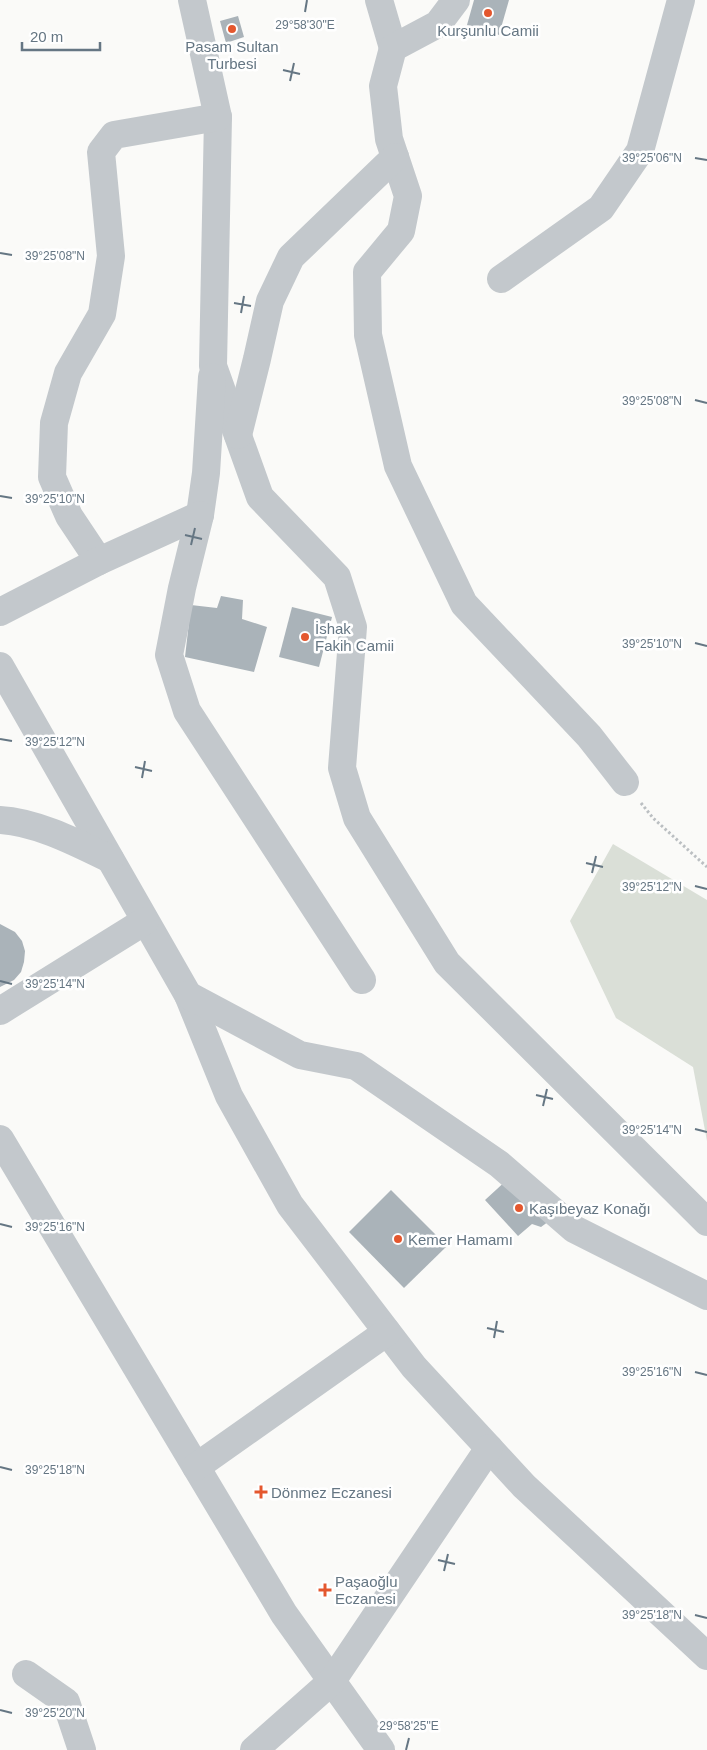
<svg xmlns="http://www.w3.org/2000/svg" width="707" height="1750" viewBox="0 0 707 1750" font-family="Arial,sans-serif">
  <rect width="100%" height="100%" fill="#fafaf8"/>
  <path fill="#dadfd7" d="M613,844l94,56v241l-14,-74 -77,-49 -46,-97z"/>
  <g fill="#aab3b9">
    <path d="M474,0h35l-10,35 -32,-10z"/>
    <path d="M238,16l6,21 -18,6 -6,-22z"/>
    <path d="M221,596l22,4 -1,19 25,8 -13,45 -69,-15 6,-52 26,3z"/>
    <path d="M292,607l40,10 -13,50 -40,-10z"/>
    <path d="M0,924l15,8 7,9 3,10 -1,11 -3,10 -7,8 -14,7z"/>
    <path d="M509,1178l47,38 -15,11 -9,-3 -14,12 -33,-36z"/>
    <path d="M391,1190l56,56 -43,42 -55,-56z"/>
  </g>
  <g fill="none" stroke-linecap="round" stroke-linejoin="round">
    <path stroke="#bbbfc2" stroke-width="3" stroke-dasharray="2.5 2.5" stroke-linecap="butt" d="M641,803l12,15 54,49"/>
    <g stroke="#c3c8cc" stroke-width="28">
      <path d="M192,0l26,117 -5,249 47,131 77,80 16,50 -11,141 15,50 90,145 260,259"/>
      <path d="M379,0l14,48"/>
      <path d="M456,0l-18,24 -45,24 -10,38 6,53 19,57 -7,35 -34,41 1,63 30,131 66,138 125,132 36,46"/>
      <path d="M501,279l100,-71 39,-57 41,-151"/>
      <path d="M212,377l-6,96 -6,42 -18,73 -13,67 18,56 175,269"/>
      <path d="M238,435l19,-76 13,-58 21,-44 104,-100"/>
      <path d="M99,561l-30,-45 -17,-39 2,-54 14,-50 34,-59 9,-58 -10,-104 13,-17 104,-18"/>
      <path d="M0,612l99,-51 101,-46"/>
      <path d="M0,666l188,329 41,101 61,109 124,162 75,81 35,38 183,170"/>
      <path d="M0,820c37,2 77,23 110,39"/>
      <path d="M188,995l112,60 56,11 143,98 75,65 133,67"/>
      <path d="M0,1011l145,-90"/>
      <path d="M0,1139l284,475 97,136"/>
      <path d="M196,1467l191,-135"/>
      <path d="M26,1674l40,28 16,48"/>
      <path d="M254,1750l78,-69 157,-233"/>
    </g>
  </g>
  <path fill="none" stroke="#657683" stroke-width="2" d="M305,12l2,-12M283,70l17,4M290,81l4,-18M695,158l12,2M0,253l12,2M234,303l17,3M241,313l3,-17M695,400l12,3M0,496l12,2M185,535l17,4M191,545l4,-17M695,643l12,3M0,739l12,2M135,767l17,4M142,778l3,-17M586,863l17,4M592,873l4,-17M695,886l12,3M0,981l12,3M536,1095l17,4M543,1106l4,-17M695,1129l12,3M0,1224l12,3M487,1328l17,4M494,1338l3,-17M695,1372l12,3M0,1467l12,3M438,1560l17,4M444,1571l4,-17M695,1615l12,3M0,1710l12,3M406,1750l3,-12"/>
  <g fill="#e4572e" stroke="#fff" stroke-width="2">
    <circle cx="488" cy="13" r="5"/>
    <circle cx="232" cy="29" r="5"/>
    <circle cx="305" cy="637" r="5"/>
    <circle cx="519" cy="1208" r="5"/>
    <circle cx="398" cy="1239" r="5"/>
    <path d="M258.5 1484.5h5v5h5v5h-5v5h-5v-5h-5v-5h5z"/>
    <path d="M322.5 1582.5h5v5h5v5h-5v5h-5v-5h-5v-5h5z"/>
  </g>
  <g text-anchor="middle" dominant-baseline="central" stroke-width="5" stroke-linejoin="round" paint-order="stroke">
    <g font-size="15" fill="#657683" stroke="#fff" text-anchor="start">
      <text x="488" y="30" text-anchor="middle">Kurşunlu Camii</text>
      <text x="232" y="46" text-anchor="middle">Pasam Sultan<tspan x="232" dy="17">Turbesi</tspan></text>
      <text x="315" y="628">İshak<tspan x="315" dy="17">Fakih Camii</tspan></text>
      <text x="529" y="1208">Kaşıbeyaz Konağı</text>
      <text x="408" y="1239">Kemer Hamamı</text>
      <text x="271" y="1492">Dönmez Eczanesi</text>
      <text x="335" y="1581">Paşaoğlu<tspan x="335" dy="17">Eczanesi</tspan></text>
    </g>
  </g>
  <g font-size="12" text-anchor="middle" fill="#657683" stroke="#fff" stroke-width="5" stroke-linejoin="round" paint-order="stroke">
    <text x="305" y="29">29°58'30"E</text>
    <text x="652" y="162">39°25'06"N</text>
    <text x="55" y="260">39°25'08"N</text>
    <text x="652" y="405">39°25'08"N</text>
    <text x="55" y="503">39°25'10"N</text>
    <text x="652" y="648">39°25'10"N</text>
    <text x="55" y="746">39°25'12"N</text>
    <text x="652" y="891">39°25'12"N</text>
    <text x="55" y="988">39°25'14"N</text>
    <text x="652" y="1134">39°25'14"N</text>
    <text x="55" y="1231">39°25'16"N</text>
    <text x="652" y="1376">39°25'16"N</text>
    <text x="55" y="1474">39°25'18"N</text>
    <text x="652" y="1619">39°25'18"N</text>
    <text x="55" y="1717">39°25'20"N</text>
    <text x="409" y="1730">29°58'25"E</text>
  </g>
  <path d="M22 42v8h78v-8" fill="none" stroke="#657683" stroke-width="2.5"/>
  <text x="30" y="42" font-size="15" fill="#657683" stroke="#ffffff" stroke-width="4" paint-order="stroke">20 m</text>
</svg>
